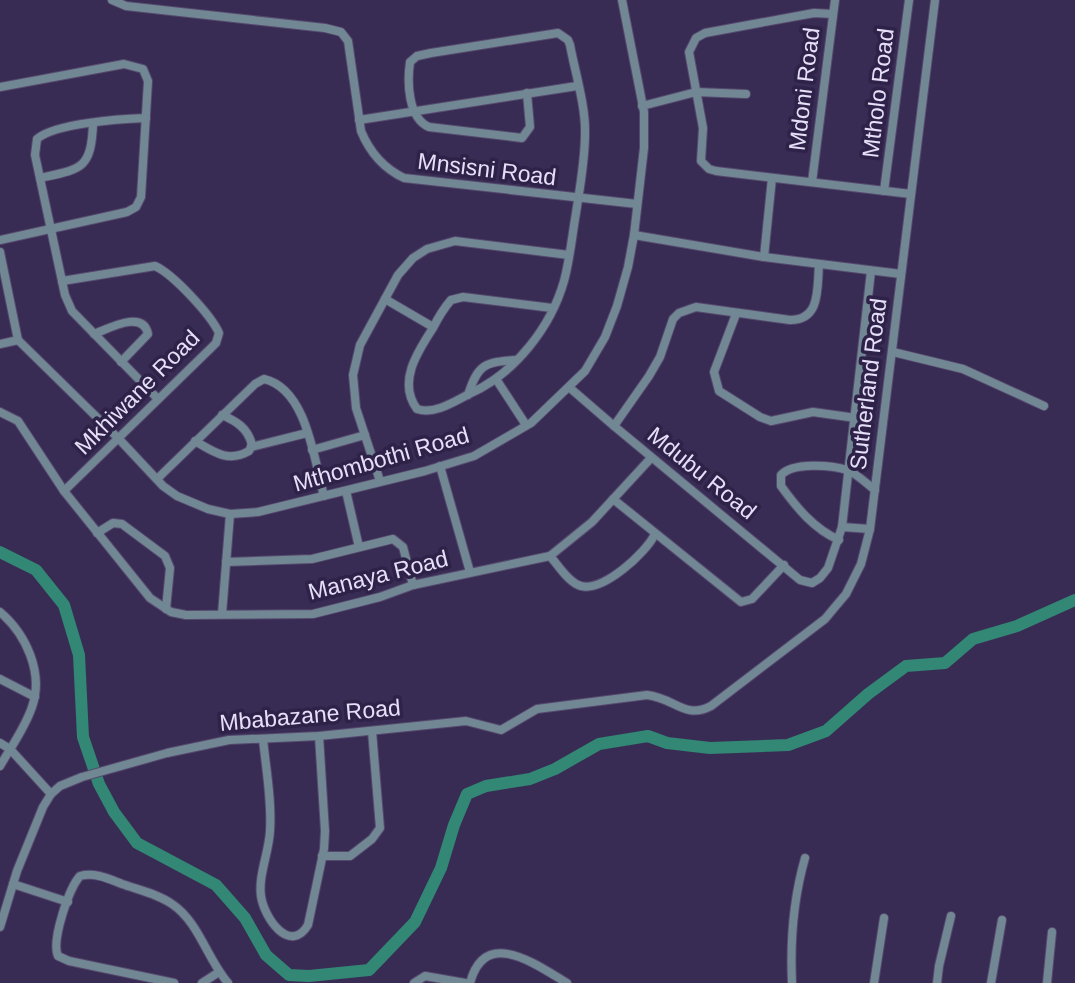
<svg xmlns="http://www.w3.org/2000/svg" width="1075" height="983" viewBox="0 0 1075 983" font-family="Arial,sans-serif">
  <rect width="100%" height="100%" fill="#392c54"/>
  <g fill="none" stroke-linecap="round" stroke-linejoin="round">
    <path stroke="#328775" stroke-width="12" d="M0,552l36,18 28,35 15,50 4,82 16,47 15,28 23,31 79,42 29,33 21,37 23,20 20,1 60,-6 46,-48 26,-54 13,-43 13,-31 19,-8 44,-7 25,-10 44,-25 49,-8 19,7 43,5 78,-3 38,-14 42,-37 38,-28 39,-3 28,-24 44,-13 58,-26"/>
    <g stroke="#55496e" stroke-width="10">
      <g id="minor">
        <path d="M112,0l14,6 199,22 16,4 7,9 13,90c9,22 22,37 43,47l233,26"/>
        <path d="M833,14l-19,-1 -109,20 -9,5 -7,14 14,76 -2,33 8,8 7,2 195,23"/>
        <path d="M0,87l124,-23 19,5 5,12 -7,116 -5,10 -9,5 -127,28"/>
        <path d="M527,93l3,34 -8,11 -93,-11c-21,-9 -22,-44 -19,-65l7,-6 14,-3 127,-20 10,7 2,5c5,27 16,62 15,89 0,26 -5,53 -9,79 -4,23 -6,46 -12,68 -13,46 -49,92 -93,112 -16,8 -36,22 -54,16 -20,-27 1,-58 16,-81 5,-10 11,-20 18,-28l12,-3 89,11"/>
        <path d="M642,106l54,-14 50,2"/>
        <path d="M146,118c-25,1 -91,5 -109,21l-2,16 30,140 7,16 86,88"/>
        <path d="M359,120l218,-34"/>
        <path d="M40,178c42,-9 51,-9 53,-54"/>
        <path d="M812,182l23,-182"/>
        <path d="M884,191l25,-191"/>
        <path d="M634,235l130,22 137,17"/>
        <path d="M0,252l18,88 101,99 44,47 14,10 31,13 22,5 28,-2 167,-41 49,-15 57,-33 54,-52 20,-34 12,-31 11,-39 6,-32 10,-87v-36l-22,-112"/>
        <path d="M764,257l8,-79"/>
        <path d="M62,281l93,-15c18,8 56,49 64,67l-3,10 -6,6 -146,142"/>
        <path d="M385,299l48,28"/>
        <path d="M736,314l-22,58 5,19 41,26 11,4 42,-9 43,6"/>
        <path d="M94,334c14,-5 49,-25 54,0l-27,28"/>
        <path d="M0,344l18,-4"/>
        <path d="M893,352l70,17 81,37"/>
        <path d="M496,379l30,46"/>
        <path d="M570,388l44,38 186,154 12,3 8,-5 8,-10 14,-41 29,-256"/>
        <path d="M468,395c10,-31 17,-33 48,-35"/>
        <path d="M0,412l18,9 46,70 86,107 21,14 15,3 127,-1 67,-17 33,-12 137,-29 42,-34 59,-64"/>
        <path d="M614,426l35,-50 11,-19 13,-38 6,-6 17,-6 94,13c31,0 27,-32 29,-55"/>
        <path d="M195,441c19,11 33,22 54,10l3,-6c-4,-17 -16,-24 -30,-30"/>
        <path d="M251,447l56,-14"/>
        <path d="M312,450l53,-15"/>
        <path d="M440,466l30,106"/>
        <path d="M157,479l98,-95 9,-5c43,10 50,81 60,117"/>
        <path d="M380,481l-24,-73 -3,-33 7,-30 38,-70 15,-17 14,-9 28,-8 114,14"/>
        <path d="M346,491l13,56"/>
        <path d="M613,499l128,103 11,-3 32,-34"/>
        <path d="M842,527l28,2"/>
        <path d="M97,533l16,-10 9,1 43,32 5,12 -4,41"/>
        <path d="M839,540c-25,-11 -42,-32 -58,-54v-11c12,-13 50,-10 66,-5 9,3 20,14 28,20"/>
        <path d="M550,556c8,9 19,27 31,30 22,6 65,-33 74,-52"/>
        <path d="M226,562l86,-3 81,-20 10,8 10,38"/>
        <path d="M0,612c26,22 44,61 32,95 -7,21 -21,40 -32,59"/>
        <path d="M222,614l8,-100"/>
        <path d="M0,679l35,18"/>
        <path d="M263,739c3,30 9,62 7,92 -1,21 -12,45 -9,65 3,22 29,59 47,29l16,-76 1,-18 -6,-95"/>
        <path d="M0,743l10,6 41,45"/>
        <path d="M322,856h28l22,-17 8,-11 -8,-97"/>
        <path d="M13,884l55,18"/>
        <path d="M0,927l17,-56 26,-64 8,-13 9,-8 22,-9 85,-24 62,-13 90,-4 147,-15 35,9 36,-21 110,-14c28,3 38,25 64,11l114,-87 10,-12 11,-13 15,-30 9,-35 65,-529"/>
        <path d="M174,983l-105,-22 -11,-5c-7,-15 11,-68 22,-80 15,-4 29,3 42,8 17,6 36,10 50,20 27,18 35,55 56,79"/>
        <path d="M202,983l17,-11"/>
        <path d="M414,983l11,-7 40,7"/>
        <path d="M470,983c15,-56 65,-19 97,0"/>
        <path d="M792,983c-2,-43 1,-83 13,-125"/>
        <path d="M874,983l10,-65"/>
        <path d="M937,983l2,-17 12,-50"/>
        <path d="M991,983l11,-63"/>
        <path d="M1047,983l5,-51"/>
      </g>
    </g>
    <use href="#minor" stroke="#728794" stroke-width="8"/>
  </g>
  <g text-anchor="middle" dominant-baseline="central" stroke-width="7" stroke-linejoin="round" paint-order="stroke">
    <g font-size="23" fill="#e5dff8" stroke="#2f2249">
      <text transform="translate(804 89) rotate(-83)">Mdoni Road</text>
      <text transform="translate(878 93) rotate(-83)">Mtholo Road</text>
      <text transform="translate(487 169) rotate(7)">Mnsisni Road</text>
      <text transform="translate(868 384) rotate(-83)">Sutherland Road</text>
      <text transform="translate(137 392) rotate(-45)">Mkhiwane Road</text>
      <text transform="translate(381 459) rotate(-16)">Mthombothi Road</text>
      <text transform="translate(702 473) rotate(39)">Mdubu Road</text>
      <text transform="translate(378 575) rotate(-14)">Manaya Road</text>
      <text transform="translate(310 715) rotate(-5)">Mbabazane Road</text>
    </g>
  </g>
</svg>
